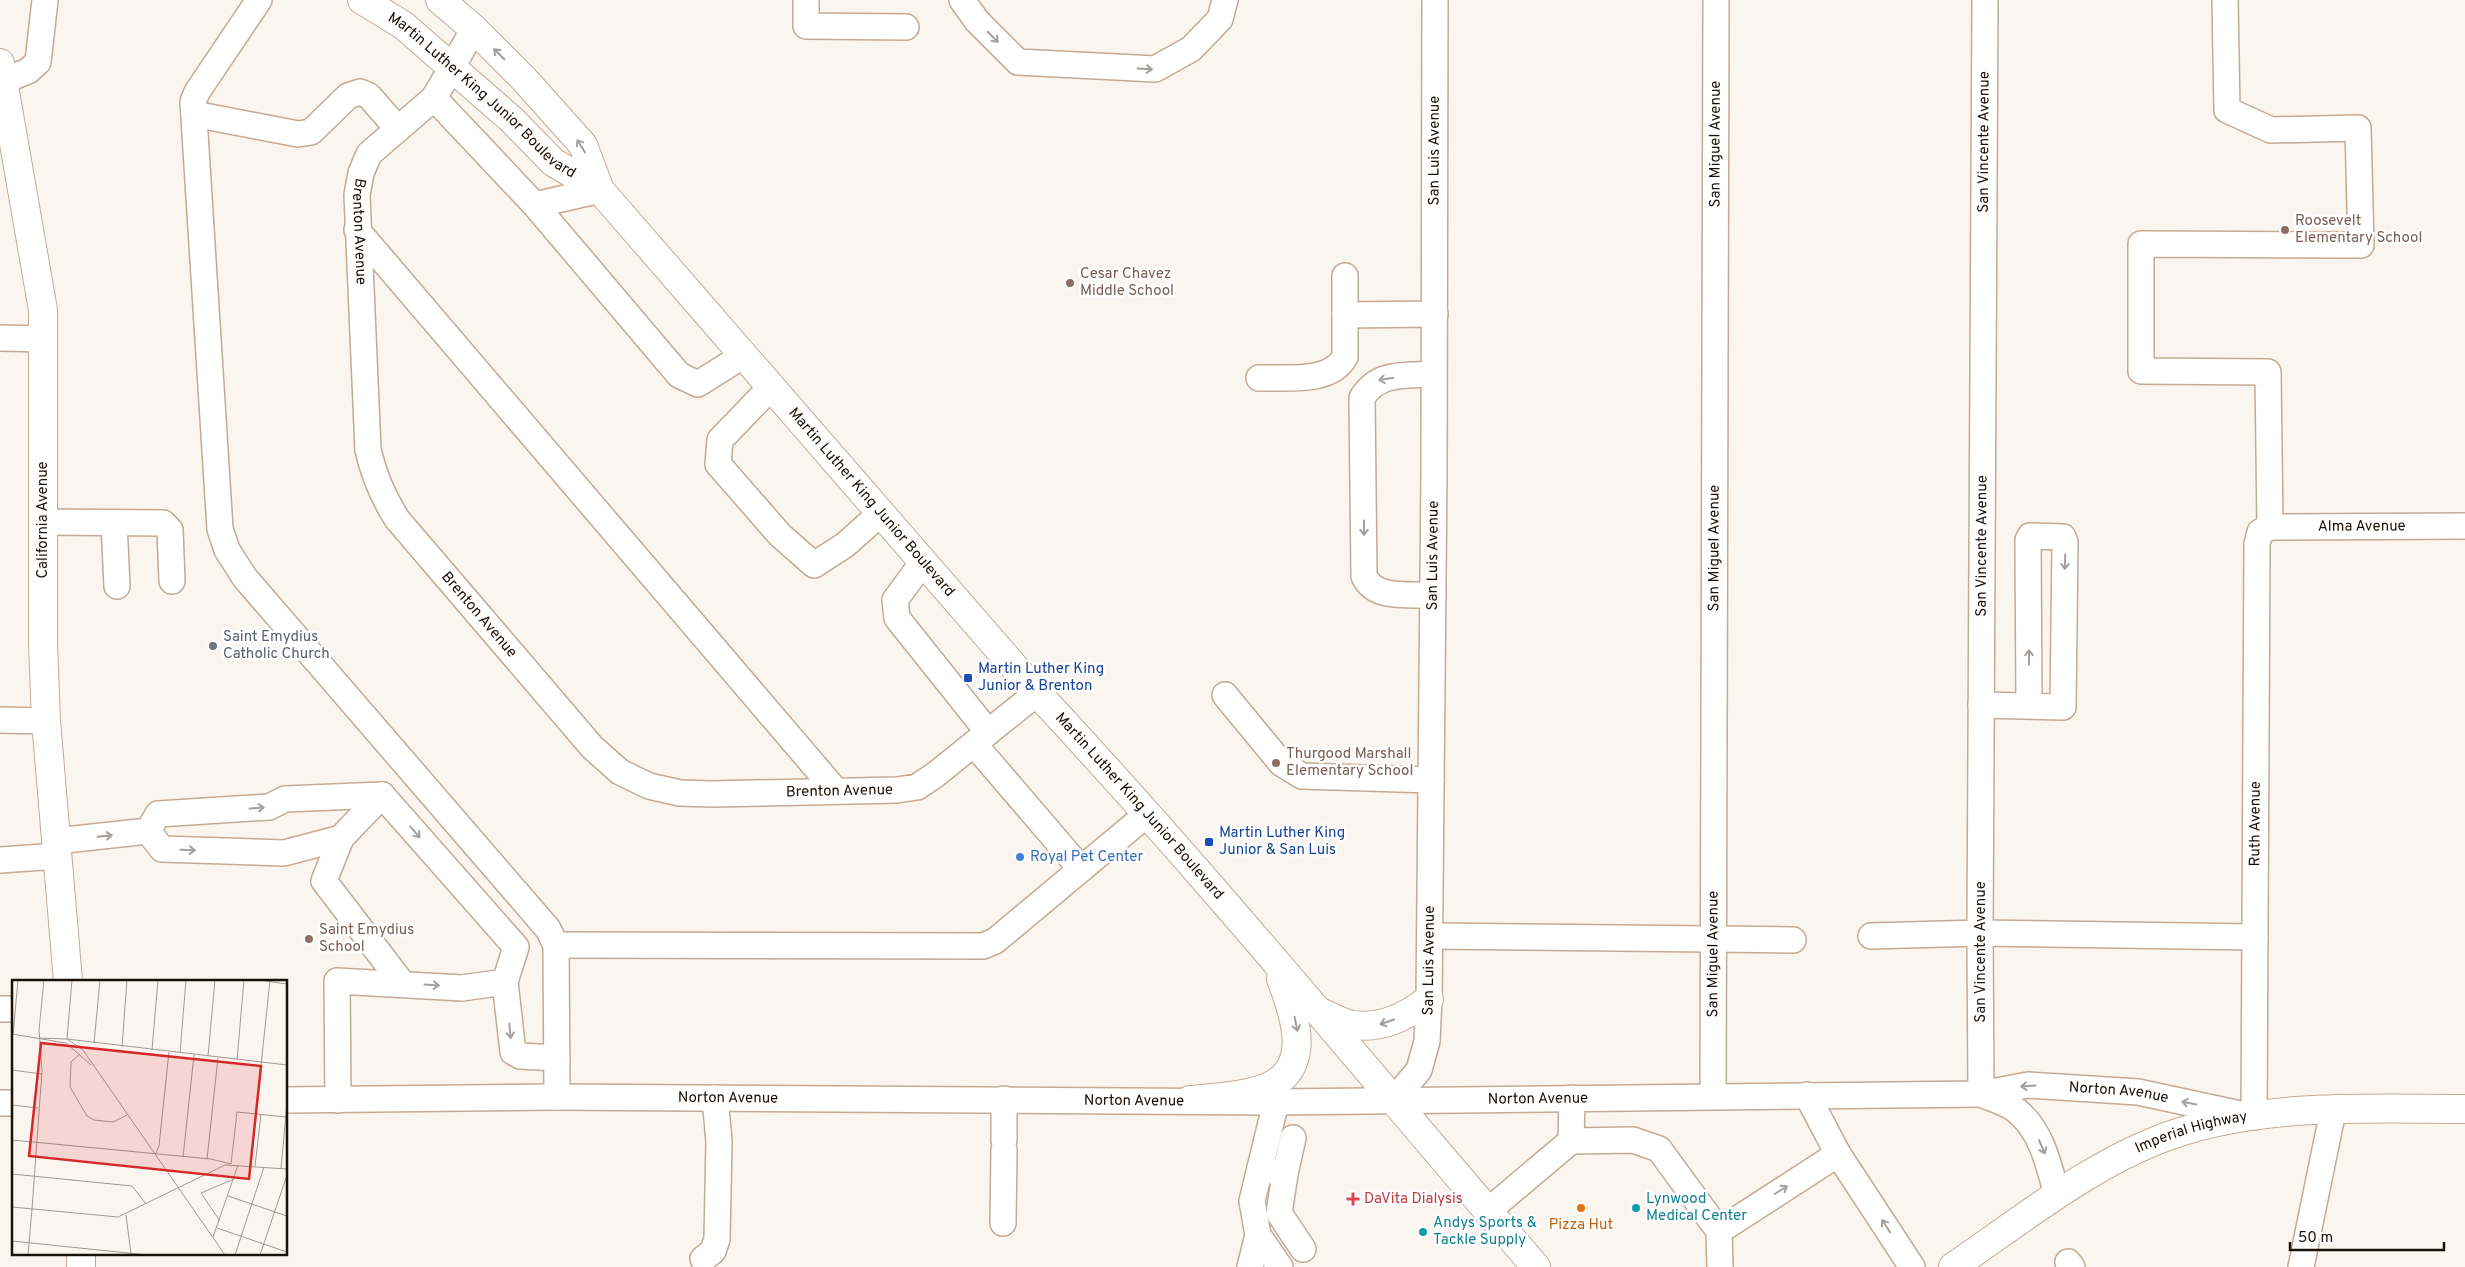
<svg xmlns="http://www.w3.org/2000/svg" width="2465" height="1267" viewBox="0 0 2465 1267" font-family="Overpass,sans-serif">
  <rect width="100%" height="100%" fill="#fbf5f0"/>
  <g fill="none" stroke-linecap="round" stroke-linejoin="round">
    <g stroke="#c5aa93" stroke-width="28">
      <g id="minor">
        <path d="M259,0l-62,92 -4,10 27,427 7,21 18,28 303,351 8,16 1,152"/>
        <path d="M806,0v26l100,1"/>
        <path d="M962,0l15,21 41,41 137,7 36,-20 29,-30 5,-19"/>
        <path d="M2225,0l2,110 44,20 87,-2 3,117 -220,-1v127l127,1 2,155"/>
        <path id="s1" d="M474,29l-40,69 -65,56 -8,19 -4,22 11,255c6,26 15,47 29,69l195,228 28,25 29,14 31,7 32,1 185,-4 20,-3 18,-12 102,-82"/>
        <path d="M3,81l25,-10 10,-9 7,-62"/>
        <path d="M434,98l101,107 65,-15"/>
        <path d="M194,114l104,20 13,-2 37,-36 12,-4 9,4 29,33"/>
        <path d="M535,205l144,170 19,9 46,-29"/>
        <path d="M357,230l479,561"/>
        <path d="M1345,315l90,-1"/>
        <path d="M0,338l44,1"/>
        <path d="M1259,378c27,-1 71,6 86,-21v-81"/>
        <path d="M771,387l-51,53 -2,24 62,71 34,30 31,-20 36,-32"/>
        <path d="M43,522l120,1 7,7 2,51"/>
        <path d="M114,523l3,63"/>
        <path d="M923,562l-28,38 2,18 91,114"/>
        <path d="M1433,595c-23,-1 -59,5 -69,-19l-2,-178c16,-27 44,-22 72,-24"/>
        <path d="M1225,695l56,68 21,13 129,4"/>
        <path d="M1981,705l82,2 2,-165 -2,-5 -33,-1 -2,4 1,166"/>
        <path d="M0,720l46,1"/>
        <path d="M974,744l107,125"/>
        <path d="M382,795l134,152 -11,35 8,70 7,4 37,2"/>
        <path d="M382,795l-41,43 -17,43 78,102"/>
        <path d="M148,831l14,18 122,4 57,-15"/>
        <path d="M56,841l92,-10 10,-17 111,-7 16,-8 97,-4"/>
        <path d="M0,860l58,-4"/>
        <path d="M1430,936l363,4"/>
        <path d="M1871,936l109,-3 275,4"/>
        <path d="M556,945l427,1 12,-5 151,-126"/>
        <path d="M0,1009h14"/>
        <path id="s2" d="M1981,1094l-1,-161 5,-933"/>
        <path d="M1981,1094c11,5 27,9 36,17 25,20 32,55 40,84"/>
        <path d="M1807,1095l31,59"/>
        <path id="s3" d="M1713,1096l3,-1096"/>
        <path d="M1004,1099v41"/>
        <path id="s4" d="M286,1100l271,-3 719,5 705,-8 47,-9 110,7 116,25 3,-573 3,-12 10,-5 195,-1"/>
        <path d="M338,1100l-1,-119 125,7 43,-6"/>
        <path id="s5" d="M1393,1101l26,-31 8,-29 2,-42 5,-527 1,-472"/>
        <path d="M1276,1102l-24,99 6,34 22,32"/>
        <path d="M0,1103h14"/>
        <path d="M1571,1141l62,-1 26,9 60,82 1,36"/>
        <path d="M1260,1168l25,6 -6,39 24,36"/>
        <path d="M1285,1174l8,-36"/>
        <path d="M1488,1211l83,-70 1,-43"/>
        <path d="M1003,1223l1,-73"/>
        <path d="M1719,1231l119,-77 74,113"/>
        <path d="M703,1259l10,-8 4,-12 2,-98 -4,-43"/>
        <path d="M2068,1262l4,5"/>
        <path d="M1250,1267l8,-32"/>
        <path d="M2301,1267l32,-156"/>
      </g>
    </g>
    <g stroke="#c5aa93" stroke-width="30">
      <g id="major">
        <path id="s6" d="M362,0l41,25 109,95 41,42 47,28 437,503c173,185 333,382 499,574"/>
        <path d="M440,0l34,29 50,50 59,66 17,45"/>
        <path d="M0,63l43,247v334l3,77 22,260"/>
        <path d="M1320,1012c10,4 23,12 33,13 30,4 54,-9 76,-26"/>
        <path d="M1190,1100c21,-2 42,-3 62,-8 63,-14 46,-69 29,-113"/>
        <path d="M81,1253v14"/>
        <path id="s7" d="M1953,1267c70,-48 145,-109 227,-135 90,-29 191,-23 285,-23"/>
      </g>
    </g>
    <use href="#minor" stroke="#fff" stroke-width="25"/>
    <use href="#major" stroke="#fff" stroke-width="28"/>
  </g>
  <defs><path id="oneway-shaft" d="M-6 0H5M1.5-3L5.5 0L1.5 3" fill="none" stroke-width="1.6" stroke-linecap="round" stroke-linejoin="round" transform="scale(1.25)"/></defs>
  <g stroke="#a39f9c">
    <use href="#oneway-shaft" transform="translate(993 37) rotate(45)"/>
    <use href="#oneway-shaft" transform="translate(499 54) rotate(-135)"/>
    <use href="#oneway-shaft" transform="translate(1145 69) rotate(3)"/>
    <use href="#oneway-shaft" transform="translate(581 146) rotate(-122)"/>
    <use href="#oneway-shaft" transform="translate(1386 379) rotate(170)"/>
    <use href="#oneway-shaft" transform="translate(1364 528) rotate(90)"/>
    <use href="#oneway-shaft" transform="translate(2065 562) rotate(92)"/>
    <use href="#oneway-shaft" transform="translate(2029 657) rotate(-90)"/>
    <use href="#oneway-shaft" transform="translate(257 808) rotate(-4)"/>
    <use href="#oneway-shaft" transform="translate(415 832) rotate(49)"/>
    <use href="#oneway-shaft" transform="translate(105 836) rotate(-6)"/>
    <use href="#oneway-shaft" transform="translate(188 850) rotate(2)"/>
    <use href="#oneway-shaft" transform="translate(432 985) rotate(4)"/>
    <use href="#oneway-shaft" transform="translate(1387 1022) rotate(161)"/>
    <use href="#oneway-shaft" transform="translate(1296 1024) rotate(79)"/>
    <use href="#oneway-shaft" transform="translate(510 1031) rotate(85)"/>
    <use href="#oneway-shaft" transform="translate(2028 1086) rotate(176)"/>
    <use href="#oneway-shaft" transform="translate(2189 1103) rotate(-168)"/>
    <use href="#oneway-shaft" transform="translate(2042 1147) rotate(67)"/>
    <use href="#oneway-shaft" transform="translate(1781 1190) rotate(-32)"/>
    <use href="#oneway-shaft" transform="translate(1886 1226) rotate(-123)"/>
  </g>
  <g fill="#8d6e63" stroke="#fff" stroke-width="2">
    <circle cx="2285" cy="230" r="5"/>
    <circle cx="1070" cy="283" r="5"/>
    <circle cx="1276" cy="763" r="5"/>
    <circle cx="309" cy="939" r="5"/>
  </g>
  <circle fill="#6b7280" stroke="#fff" stroke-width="2" cx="213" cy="646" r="5"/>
  <g fill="#1a4fb4" stroke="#fff" stroke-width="2">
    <rect x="963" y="673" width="10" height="10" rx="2.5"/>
    <rect x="1204" y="837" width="10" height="10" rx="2.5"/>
  </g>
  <circle fill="#3f7fe0" stroke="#fff" stroke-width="2" cx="1020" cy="857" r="5"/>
  <path fill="#e0444e" stroke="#fff" stroke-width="2" d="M1350.5 1191.5h5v5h5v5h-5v5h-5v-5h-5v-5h5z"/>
  <circle fill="#e8710a" stroke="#fff" stroke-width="2" cx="1581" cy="1208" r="5"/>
  <g fill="#0f9aa8" stroke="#fff" stroke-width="2">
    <circle cx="1636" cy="1208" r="5"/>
    <circle cx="1423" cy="1232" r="5"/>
  </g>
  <g text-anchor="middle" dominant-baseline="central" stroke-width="5" stroke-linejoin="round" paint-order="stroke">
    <g font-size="15" fill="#191008" stroke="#fff">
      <text stroke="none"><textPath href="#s6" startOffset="154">Martin Luther King Junior Boulevard</textPath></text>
      <text stroke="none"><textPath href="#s2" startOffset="952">San Vincente Avenue</textPath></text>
      <text stroke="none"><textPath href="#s3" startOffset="952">San Miguel Avenue</textPath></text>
      <text stroke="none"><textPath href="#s5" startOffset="961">San Luis Avenue</textPath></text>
      <text stroke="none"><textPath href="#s1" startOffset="245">Brenton Avenue</textPath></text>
      <text stroke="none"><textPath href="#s6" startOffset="720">Martin Luther King Junior Boulevard</textPath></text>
      <text transform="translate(43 520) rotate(-90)">California Avenue</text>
      <text stroke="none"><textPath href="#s4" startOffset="2660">Alma Avenue</textPath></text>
      <text stroke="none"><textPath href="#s2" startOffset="548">San Vincente Avenue</textPath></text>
      <text stroke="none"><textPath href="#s3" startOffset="548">San Miguel Avenue</textPath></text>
      <text stroke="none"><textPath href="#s5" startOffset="556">San Luis Avenue</textPath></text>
      <text stroke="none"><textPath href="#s1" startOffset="665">Brenton Avenue</textPath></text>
      <text stroke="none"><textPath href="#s1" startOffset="1100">Brenton Avenue</textPath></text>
      <text stroke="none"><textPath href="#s6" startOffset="1125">Martin Luther King Junior Boulevard</textPath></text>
      <text stroke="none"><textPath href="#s4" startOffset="2265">Ruth Avenue</textPath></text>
      <text transform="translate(1981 952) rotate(-90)">San Vincente Avenue</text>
      <text stroke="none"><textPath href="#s3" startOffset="142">San Miguel Avenue</textPath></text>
      <text stroke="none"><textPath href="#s5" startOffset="151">San Luis Avenue</textPath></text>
      <text stroke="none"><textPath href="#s4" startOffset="1834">Norton Avenue</textPath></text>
      <text stroke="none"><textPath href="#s4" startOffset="442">Norton Avenue</textPath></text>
      <text stroke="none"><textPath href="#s4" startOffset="1252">Norton Avenue</textPath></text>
      <text stroke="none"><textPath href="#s4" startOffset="848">Norton Avenue</textPath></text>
      <text stroke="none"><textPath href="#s7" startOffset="276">Imperial Highway</textPath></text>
    </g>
    <g font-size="15" fill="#785e54" stroke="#fff" text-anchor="start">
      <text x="2295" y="221">Roosevelt<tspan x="2295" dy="17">Elementary School</tspan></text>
      <text x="1080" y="274">Cesar Chavez<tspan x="1080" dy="17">Middle School</tspan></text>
      <text x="1286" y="754">Thurgood Marshall<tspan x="1286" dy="17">Elementary School</tspan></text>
      <text x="319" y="930">Saint Emydius<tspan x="319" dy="17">School</tspan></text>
    </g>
    <g font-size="15" fill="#5b616d" stroke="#fff" text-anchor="start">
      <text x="223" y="637">Saint Emydius<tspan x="223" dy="17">Catholic Church</tspan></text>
    </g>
    <g font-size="15" fill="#164399" stroke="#fff" text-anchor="start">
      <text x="978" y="669">Martin Luther King<tspan x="978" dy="17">Junior &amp; Brenton</tspan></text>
      <text x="1219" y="833">Martin Luther King<tspan x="1219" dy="17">Junior &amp; San Luis</tspan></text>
    </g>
    <g font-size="15" fill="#366cbe" stroke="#fff" text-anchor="start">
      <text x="1030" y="857">Royal Pet Center</text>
    </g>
    <g font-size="15" fill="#be3a42" stroke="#fff" text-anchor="start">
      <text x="1364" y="1199">DaVita Dialysis</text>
    </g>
    <g font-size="15" fill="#0d838f" stroke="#fff" text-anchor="start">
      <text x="1646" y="1199">Lynwood<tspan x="1646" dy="17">Medical Center</tspan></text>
      <text x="1433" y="1223">Andys Sports &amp;<tspan x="1433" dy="17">Tackle Supply</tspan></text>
    </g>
    <g font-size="15" fill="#c56008" stroke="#fff">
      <text x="1581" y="1225">Pizza Hut</text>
    </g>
  </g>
  <g transform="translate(12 980)">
    <rect width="275" height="275" fill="#fbf5f0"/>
    <path fill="none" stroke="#a19993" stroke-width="1" d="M60,0l-5,59 220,26M247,0l28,4M0,54l54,9 25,22M1,55l5,-55M27,58l28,1 16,11 142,205M82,63l6,-63M110,67l5,-67M140,70l6,-70M168,73l6,-73M68,74l-9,8 -1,25 17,29 7,4 19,2 14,-7M196,76l7,-76M225,80l7,-80M0,90l30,4M0,125l26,3M244,133l14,-133M0,160l199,19 20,5 6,-52 49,5M143,175l4,-9 10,-94M171,177l11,-102M195,179l11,-101M243,186l6,-52M269,189l6,-66M0,194l120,12 14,18M216,216l59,20M0,227l106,10 107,-52 62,4M20,229l10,-138 -3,-41 5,-50M114,235l5,39M208,241l-19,-28 33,-14M205,248l70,24M201,257l25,-72M0,261l135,14M16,275l4,-46M223,275l29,-88M248,275l27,-80"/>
    <path fill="#d62828" fill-opacity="0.15" stroke="#d62828" stroke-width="2.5" d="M29,63l220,23 -12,113 -220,-23z"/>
    <rect width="275" height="275" fill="none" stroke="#191008" stroke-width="2.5"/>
  </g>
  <path d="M2290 1242v8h154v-8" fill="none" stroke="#191008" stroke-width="2.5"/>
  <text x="2298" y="1242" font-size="15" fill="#191008" stroke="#ffffff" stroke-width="4" paint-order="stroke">50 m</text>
</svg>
